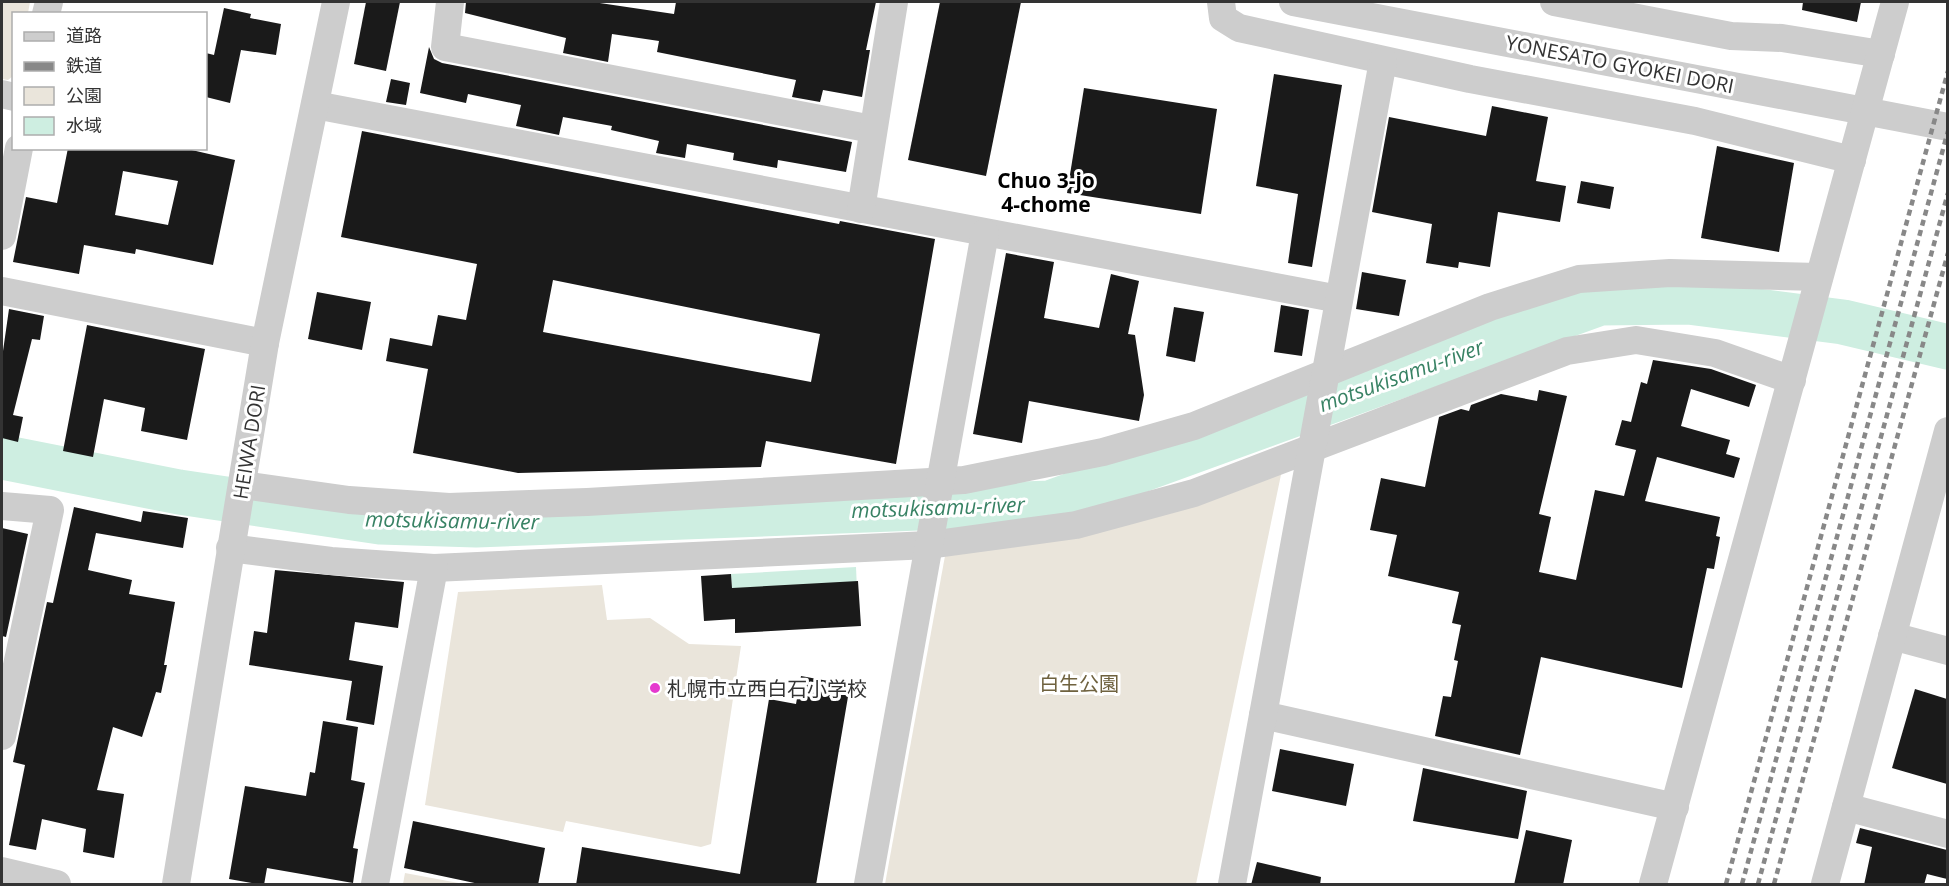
<svg xmlns="http://www.w3.org/2000/svg" width="1949" height="886" viewBox="0 0 1949 886" font-family="'Open Sans','Noto Sans JP',sans-serif">
  <rect width="100%" height="100%" fill="#fff"/>
  <g fill="#eae5db">
    <path d="M2,2h28l-2,11 -14,1 -1,62 -5,4 -6,-1z"/>
    <path d="M1283,465l-87,419h-311l62,-339z"/>
    <path d="M602,585l5,35 43,-2 39,26 52,2 -30,198 -10,3 -135,-26 -3,11 -138,-27 33,-213z"/>
    <path d="M405,873l59,11h-61z"/>
  </g>
  <path fill="#ceeee1" d="M856,567l2,45 -124,7 -3,-45z"/>
  <g fill="none" stroke-linecap="round" stroke-linejoin="round">
    <path stroke="#ceeee1" stroke-width="45" d="M2,457l177,35 201,30 96,3 574,-22 550,-200 88,-1 155,20 105,25"/>
  </g>
  <g fill="#1a1a1a" fill-rule="evenodd">
    <path d="M366,2h34l-14,69 -32,-7z"/>
    <path d="M466,2h127l81,12 2,-12h200l-10,48h4l-8,47 -39,-7 -3,12 -28,-5 4,-17 -139,-28 2,-11 -47,-7 -4,28 -45,-9 3,-15 -101,-25z"/>
    <path d="M940,2h81l-35,174 -78,-16z"/>
    <path d="M1803,2h58l-4,20 -55,-12z"/>
    <path d="M224,8l27,6 -1,4 31,6 -5,31 -35,-5 -11,53 -24,-6v-44l8,2z"/>
    <path d="M429,47l5,12 8,4 410,79 -6,30 -68,-12 -1,8 -44,-8 1,-7 -47,-9 -2,14 -29,-5 3,-12 -48,-11 1,-4 -49,-9 -4,18 -43,-9 5,-21 -53,-11 -2,9 -46,-10z"/>
    <path d="M1274,74l68,11 -30,182 -24,-4 10,-69 -42,-8z"/>
    <path d="M391,79l19,4 -4,22 -20,-3z"/>
    <path d="M1084,88l133,21 -16,105 -134,-21z"/>
    <path d="M1492,106l56,11 -12,64 30,5 -6,36 -62,-10 -8,55 -31,-5 -1,6 -32,-5 6,-39 -60,-12 17,-95 97,19z"/>
    <path d="M362,131l477,93 1,-3 95,18 -39,225 -130,-23 -5,26 -243,6 -105,-20 15,-84 -42,-8 4,-23 42,8 6,-31 28,5 11,-56 -136,-27zM553,280l267,54 -9,48 -268,-50z"/>
    <path d="M1717,146l77,17 -15,89 -78,-14z"/>
    <path d="M68,148h115l52,12 -22,105 -77,-16 -1,5 -51,-9 -5,29 -66,-12 13,-65 31,6zM123,171l55,10 -10,44 -53,-10z"/>
    <path d="M1581,181l33,6 -4,22 -33,-6z"/>
    <path d="M1006,253l48,9 -10,56 55,10 12,-54 28,7 -11,53 7,1 9,60 -5,26 -110,-20 -7,42 -49,-9z"/>
    <path d="M1362,272l44,8 -7,36 -43,-7z"/>
    <path d="M317,292l54,10 -9,48 -54,-11z"/>
    <path d="M1281,305l28,5 -7,46 -28,-4z"/>
    <path d="M1174,307l30,5 -9,50 -29,-6z"/>
    <path d="M9,309l35,7 -4,24 -8,-1 -19,76 10,2 -5,25 -16,-4v-80z"/>
    <path d="M87,325l118,24 -18,91 -46,-9 4,-23 -41,-9 -11,58 -30,-6z"/>
    <path d="M1653,360l58,9 45,16 -7,22 -58,-18 -10,37 49,14 -4,14 14,4 -6,20 -77,-21 -12,44 75,16 -4,19 4,1 -6,32 -7,-1 -25,120 -141,-31 -21,98 -85,-19 8,-40 8,1 7,-36 -4,-1 7,-35 -9,-2 7,-31 -71,-16 9,-41 -27,-5 11,-52 44,9 14,-70 22,-8 8,2 2,-6 30,-11 36,7 2,-11 28,6 -28,118 12,3 -12,55 37,8 19,-90 29,6 12,-46 -21,-5 7,-25 9,2 10,-40 6,2z"/>
    <path d="M74,507l67,15 2,-11 45,7 -5,30 -87,-15 -8,37 44,10 -3,14 46,8 -11,63h3l-6,28 -5,-1 -14,45 -29,-10 -16,63 27,4 -10,64 -31,-6 3,-23 -44,-10 -6,31 -27,-5 16,-80 -12,-3 34,-160 6,1z"/>
    <path d="M2,528l26,6 -22,103 -4,-1z"/>
    <path d="M275,570l129,12 -6,46 -43,-6 -6,38 34,6 -9,59 -28,-5 6,-39 -103,-16 5,-34 13,2z"/>
    <path d="M731,574l1,14 126,-7 3,45 -126,7v-14l-31,2 -3,-45z"/>
    <path d="M801,676l49,9 -34,200h-240l6,-38 158,27 29,-175 27,5z"/>
    <path d="M1915,689l32,10v85l-55,-16z"/>
    <path d="M323,721l35,6 -7,53 14,3 -12,65 5,1 -5,34 -86,-15 -3,17 -35,-6 16,-93 61,10 4,-24 5,1z"/>
    <path d="M1280,749l74,15 -8,42 -74,-15z"/>
    <path d="M1423,768l104,23 -9,48 -105,-18z"/>
    <path d="M413,821l132,27 -7,37h-54l-80,-17z"/>
    <path d="M1860,828l87,22v29l-20,-5 -3,11h-60l8,-38 -16,-4z"/>
    <path d="M1526,830l46,10 -9,45h-49z"/>
    <path d="M1257,862l64,15 -1,8h-69z"/>
  </g>
  <g fill="none" stroke-linecap="round" stroke-linejoin="round">
    <g stroke="#cdcdcd" stroke-width="28">
      <path d="M450,2l-5,45 427,82"/>
      <path d="M1221,2l2,16 16,10 231,51 225,42 157,39"/>
      <path d="M1293,2l655,125"/>
      <path d="M1554,2l177,34 51,2 99,16"/>
      <path d="M46,14l3,-12"/>
      <path d="M2,94l12,3"/>
      <path d="M315,105l1024,194"/>
      <path d="M861,209l33,-207"/>
      <path d="M2,236l17,-88"/>
      <path d="M2,291l263,52"/>
      <path d="M242,485l107,15 100,7 138,-5 377,-22 139,-28 91,-26 296,-119 89,-28 91,-6 149,4"/>
      <path d="M2,506l48,4 -48,226"/>
      <path d="M230,548l101,13 103,7 495,-23 147,-20 118,-32 373,-142 69,-11 79,13 77,27"/>
      <path d="M1892,636l56,15"/>
      <path d="M1263,715l412,92"/>
      <path d="M1846,807l102,27"/>
      <path d="M2,871l55,13"/>
      <path d="M176,884l89,-541 71,-341"/>
      <path d="M375,884l59,-316"/>
      <path d="M868,884l117,-651"/>
      <path d="M1232,884l151,-823"/>
      <path d="M1653,884l242,-882"/>
      <path d="M1825,884l123,-453"/>
    </g>
    <g stroke="#888" stroke-width="4.5" stroke-dasharray="6 4.5" stroke-linecap="butt">
      <path d="M1726,884l222,-813"/>
      <path d="M1742,884l206,-753"/>
      <path d="M1758,884l190,-691"/>
      <path d="M1774,884l174,-631"/>
    </g>
  </g>
  <circle fill="#e539ce" stroke="#fff" stroke-width="2" cx="655" cy="688" r="6"/>
  <g text-anchor="middle" dominant-baseline="central" stroke-width="6" stroke-linejoin="round" paint-order="stroke">
    <g font-size="20" fill="#333" stroke="#fff">
      <text transform="translate(1620 64) rotate(11)">YONESATO GYOKEI DORI</text>
      <text transform="translate(249 442) rotate(-81)">HEIWA DORI</text>
    </g>
    <g font-size="20" fill="#6f623f" stroke="#fff">
      <text x="1079" y="683">白生公園</text>
    </g>
    <g font-size="20" fill="#333" stroke="#fff" text-anchor="start">
      <text x="667" y="688">札幌市立西白石小学校</text>
    </g>
    <g font-size="21" font-weight="bold" fill="#000" stroke="#fff">
      <text x="1046" y="180">Chuo 3-jo<tspan x="1046" dy="24">4-chome</tspan></text>
    </g>
    <g font-size="21" font-style="italic" fill="#388264" stroke="#fff">
      <text transform="translate(1401 375) rotate(-20)">motsukisamu-river</text>
      <text transform="translate(938 507) rotate(-2)">motsukisamu-river</text>
      <text transform="translate(452 520) rotate(1)">motsukisamu-river</text>
    </g>
  </g>
  <rect width="1949" height="886" fill="none" stroke="#333333" stroke-width="6"/>
  <rect x="12" y="12" width="195" height="138" fill="#ffffff" stroke="#adadad" stroke-width="1.5"/>
  <rect x="24" y="32" width="30" height="9" fill="#cdcdcd" stroke="#adadad" stroke-width="1.5"/>
  <text x="66" y="42" font-size="18" fill="#333333">道路</text>
  <rect x="24" y="62" width="30" height="9" fill="#888888" stroke="#adadad" stroke-width="1.5"/>
  <text x="66" y="72" font-size="18" fill="#333333">鉄道</text>
  <rect x="24" y="87" width="30" height="18" fill="#eae5db" stroke="#adadad" stroke-width="1.5"/>
  <text x="66" y="102" font-size="18" fill="#333333">公園</text>
  <rect x="24" y="117" width="30" height="18" fill="#ceeee1" stroke="#adadad" stroke-width="1.5"/>
  <text x="66" y="132" font-size="18" fill="#333333">水域</text>
</svg>
